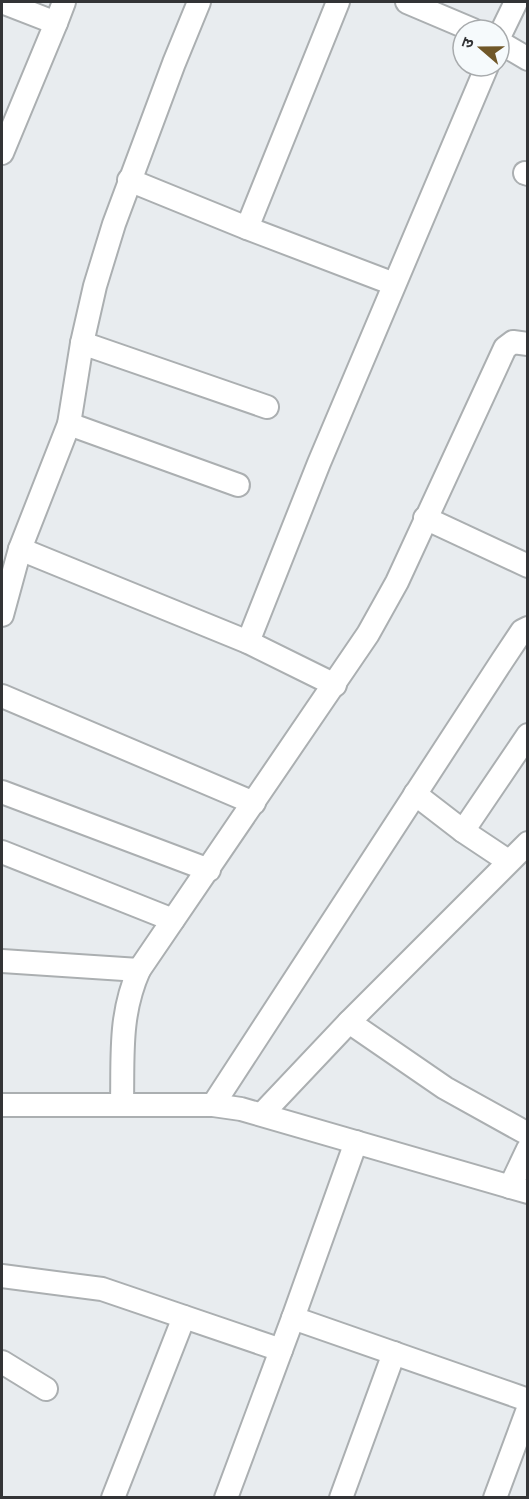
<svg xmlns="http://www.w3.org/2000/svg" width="529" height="1499" viewBox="0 0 529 1499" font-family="Helvetica,'Noto Sans Devanagari',sans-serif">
  <rect width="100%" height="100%" fill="#e8ecef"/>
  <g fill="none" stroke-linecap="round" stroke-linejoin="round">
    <g stroke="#abafb1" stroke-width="26">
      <g id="street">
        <path d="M2,2l54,21 8,-21"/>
        <path d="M407,2l66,28"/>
        <path d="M499,37l17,-35"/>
        <path d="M499,42l29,17"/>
        <path d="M2,153l54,-130"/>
        <path d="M525,173l3,1"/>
        <path d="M129,180l118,48 147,56"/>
        <path d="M247,228l91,-226"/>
        <path d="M82,343l185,64"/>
        <path d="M69,424l169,61"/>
        <path d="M425,518l103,48"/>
        <path d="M20,549l228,93 87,43"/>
        <path d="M2,615l18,-66 49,-125 13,-81 13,-57 19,-62 60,-161 25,-61"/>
        <path d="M248,642l71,-179 168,-397"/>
        <path d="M2,696l252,107"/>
        <path d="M2,792l207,78"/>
        <path d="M415,794l48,37 45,30"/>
        <path d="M463,831l65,-96"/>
        <path d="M2,852l171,68"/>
        <path d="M2,961l137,9"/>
        <path d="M349,1022l96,66 83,46"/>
        <path d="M122,1104c1,-48 -3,-89 17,-134l229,-336 29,-52 108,-234 8,-6 15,2"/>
        <path d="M2,1105h211l28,4 287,83"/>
        <path d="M213,1105l289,-444 20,-30 6,-3"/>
        <path d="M262,1114l87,-92 179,-179"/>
        <path d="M510,1187l18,-38"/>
        <path d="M2,1276l100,13 179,61"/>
        <path d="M293,1318l235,82"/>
        <path d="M2,1362l44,27"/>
        <path d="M113,1498l71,-181"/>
        <path d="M226,1498l67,-180 63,-176"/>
        <path d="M341,1498l53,-145"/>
        <path d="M495,1498l33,-89"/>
      </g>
    </g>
    <use href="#street" stroke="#fff" stroke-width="22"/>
  </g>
  <rect width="529" height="1499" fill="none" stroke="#333436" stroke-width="6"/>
  <g transform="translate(481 48) rotate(290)"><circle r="28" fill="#f6fafc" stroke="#a8abad" stroke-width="1.5"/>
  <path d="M0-4.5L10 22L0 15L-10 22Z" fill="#705728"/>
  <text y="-9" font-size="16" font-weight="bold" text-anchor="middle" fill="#333436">उ</text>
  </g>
</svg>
